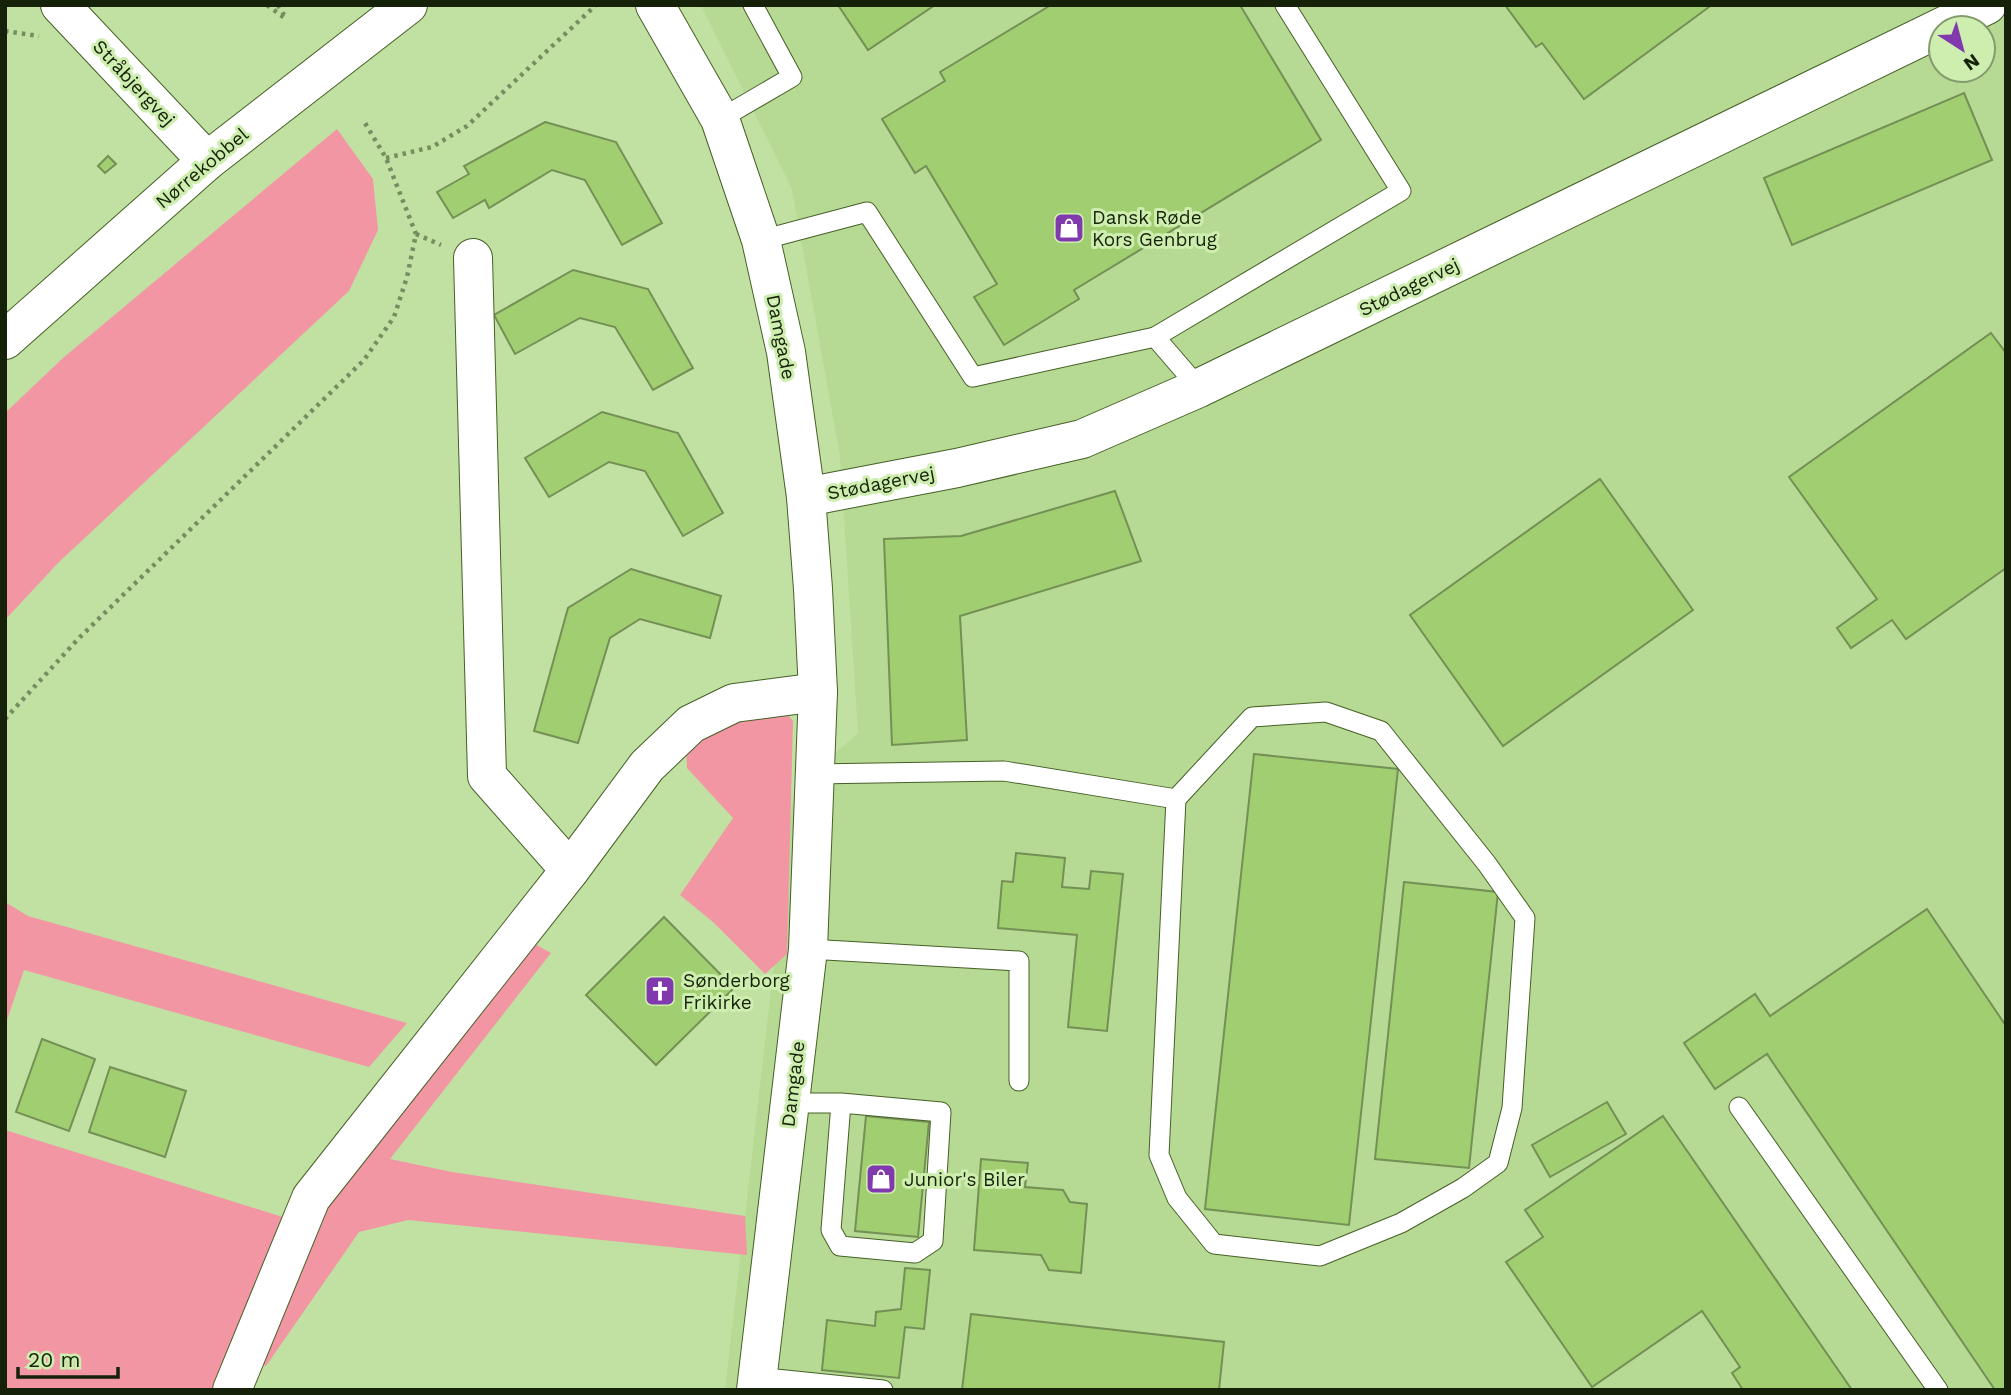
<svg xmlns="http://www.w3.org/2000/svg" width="2011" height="1395" viewBox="0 0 2011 1395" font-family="'Work Sans',sans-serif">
  <rect width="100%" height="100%" fill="#c1e1a2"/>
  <path fill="#b6d993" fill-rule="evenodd" d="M701,5h1305v1385h-1281l69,-600 64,-57 -18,-277 -48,-267zM1941,28h42v42h-42z"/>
  <g fill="#f296a4">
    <path d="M337,129l36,50 5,51 -29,61 -291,272 -53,57v-207l58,-55z"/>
    <path d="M782,708l11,13 -6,233 -22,20 -52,-52 -33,-27 53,-77 -46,-50 -1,-25 28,-20z"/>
    <path d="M5,902l23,14 379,107 -38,44 -345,-97 -19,56z"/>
    <path d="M533,943l18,10 -161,206 62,13 293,44 2,39 -339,-35 -49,12 -93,134 -15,-7 66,-153z"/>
    <path d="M5,1130l284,89 -73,171h-211z"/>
  </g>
  <g fill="#a2ce72" stroke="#739055" stroke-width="2">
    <path d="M838,5h97l-67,45z"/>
    <path d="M1051,5h189l81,135 -247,150 5,9 -75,46 -30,-48 23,-13 -71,-118 -11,7 -33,-54 63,-38 -5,-9z"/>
    <path d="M1505,5h203l1,2 -125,92 -42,-56 -6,4z"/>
    <path d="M1964,93l28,67 -200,85 -28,-67z"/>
    <path d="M545,122l71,20 46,81 -40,22 -37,-65 -33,-10 -63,38 -4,-8 -32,18 -16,-26 32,-18 -5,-8z"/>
    <path d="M108,156l8,8 -11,9 -7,-7z"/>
    <path d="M573,270l75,19 45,79 -40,22 -38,-63 -35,-9 -65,36 -21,-39z"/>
    <path d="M1991,333l15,20v215l-100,71 -14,-19 -41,28 -14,-20 40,-29 -88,-122z"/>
    <path d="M602,412l76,21 45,80 -40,23 -38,-65 -36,-9 -60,35 -24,-39z"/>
    <path d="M1600,479l93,131 -190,136 -93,-131z"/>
    <path d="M1115,491l26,70 -181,55 7,124 -75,5 -8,-206 77,-3z"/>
    <path d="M631,569l90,27 -11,42 -70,-19 -30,19 -32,105 -44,-12 34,-123z"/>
    <path d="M1254,754l144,15 -49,456 -144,-16z"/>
    <path d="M1016,853l49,5 -3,29 27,2 2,-18 32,3 -16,157 -39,-4 9,-92 -79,-7 4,-47 11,1z"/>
    <path d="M1404,882l94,10 -29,276 -94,-9z"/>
    <path d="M1927,909l79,117v364h-11l-228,-336 -52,35 -31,-46 71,-49 15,22z"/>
    <path d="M664,917l70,71 -78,77 -70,-70z"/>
    <path d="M42,1039l53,20 -26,72 -53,-19z"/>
    <path d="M110,1067l76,24 -21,66 -76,-25z"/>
    <path d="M1607,1102l19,32 -76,43 -18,-32z"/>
    <path d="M866,1116l63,6 -11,115 -63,-6z"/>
    <path d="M1663,1116l189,274h-109l-11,-17 8,-6 -38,-56 -110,76 -86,-125 37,-25 -18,-27z"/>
    <path d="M981,1159l47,4 -3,24 38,3 7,12 17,2 -6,69 -32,-3 -8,-15 -67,-5z"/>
    <path d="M905,1268l25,2 -6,59 -19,-2 -6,51 -77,-8 5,-50 48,6 1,-14 25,-3z"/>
    <path d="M971,1314l253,28 -5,48h-257z"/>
  </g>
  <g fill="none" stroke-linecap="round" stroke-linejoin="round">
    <g stroke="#466027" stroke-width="21">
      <g id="service">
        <path d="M720,119l72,-42 -39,-72"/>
        <path d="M761,240l106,-28 106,165 182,-40 44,51"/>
        <path d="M1155,337l246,-146 -116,-186"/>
        <path d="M813,774l191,-3 172,28 -17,356 18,43 37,46 106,12 81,-33 62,-35 35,-25 14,-55 13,-190 -38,-54 -106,-133 -55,-19 -74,5 -76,82"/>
        <path d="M808,949l211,12v120"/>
        <path d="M791,1103h50l-10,127 9,16 75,7 18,-12 8,-129 -100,-9"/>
        <path d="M1739,1107l199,283"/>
        <path d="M757,1377l126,13"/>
      </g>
    </g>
    <g stroke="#466027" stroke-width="40">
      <g id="minor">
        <path d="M60,5l147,156"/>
        <path d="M473,258l14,518 83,94"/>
        <path d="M806,497l151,-29 125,-29 117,-51 788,-383"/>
        <path d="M232,1390l79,-192 259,-328 77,-104 44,-42 43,-21 84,-11"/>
      </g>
    </g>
    <g stroke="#466027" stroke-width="40">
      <g id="tertiary">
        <path d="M655,5l65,114 41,121 25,112 20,145 7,92 5,103 -10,257 -52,441"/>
        <path d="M5,340l202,-179 201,-156"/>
      </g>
    </g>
    <g stroke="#768d5f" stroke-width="4.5" stroke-dasharray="3.5 5" stroke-linecap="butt">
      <path d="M267,5l19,14"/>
      <path d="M278,5l6,10"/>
      <path d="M5,31l34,5"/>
      <path d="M386,158l46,-11 35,-21 129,-121"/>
      <path d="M416,234l25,11"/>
      <path d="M5,719l73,-80 286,-279 30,-43 13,-40 9,-43 -30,-76 -21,-35"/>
    </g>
    <use href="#service" stroke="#fff" stroke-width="19"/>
    <use href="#minor" stroke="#fff" stroke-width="38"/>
    <use href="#tertiary" stroke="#fff" stroke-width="38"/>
  </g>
  <defs>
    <g id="shop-square" transform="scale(1.575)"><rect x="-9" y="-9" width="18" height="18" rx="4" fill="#813aad" stroke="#ceeeaf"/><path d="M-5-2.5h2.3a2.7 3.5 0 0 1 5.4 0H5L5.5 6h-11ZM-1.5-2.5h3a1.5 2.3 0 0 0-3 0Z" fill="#fff"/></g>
    <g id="church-square" transform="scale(1.575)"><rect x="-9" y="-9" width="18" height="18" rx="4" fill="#813aad" stroke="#ceeeaf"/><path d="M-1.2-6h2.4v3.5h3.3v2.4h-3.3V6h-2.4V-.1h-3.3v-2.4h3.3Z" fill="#fff"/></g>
  </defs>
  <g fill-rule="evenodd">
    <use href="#shop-square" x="1069" y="228"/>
    <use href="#church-square" x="660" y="991"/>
    <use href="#shop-square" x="881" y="1179"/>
  </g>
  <g text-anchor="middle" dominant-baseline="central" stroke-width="6" stroke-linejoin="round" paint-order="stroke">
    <g font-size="19" fill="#162109" stroke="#ceeeaf">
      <text transform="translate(134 83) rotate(47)">Stråbjergvej</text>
      <text transform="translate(202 168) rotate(-40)">Nørrekobbel</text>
      <text transform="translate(1409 287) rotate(-26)">Stødagervej</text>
      <text transform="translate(781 337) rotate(79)">Damgade</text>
      <text transform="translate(881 483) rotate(-11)">Stødagervej</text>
      <text transform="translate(793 1084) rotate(-83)">Damgade</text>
    </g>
    <g font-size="19" fill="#162109" stroke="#ceeeaf" text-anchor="start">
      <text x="1092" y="217">Dansk Røde<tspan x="1092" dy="22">Kors Genbrug</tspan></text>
      <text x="683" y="980">Sønderborg<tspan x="683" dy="22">Frikirke</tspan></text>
      <text x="904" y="1179">Junior's Biler</text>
    </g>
  </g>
  <rect width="2011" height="1395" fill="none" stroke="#162109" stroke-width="14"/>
  <g transform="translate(1962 49) rotate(144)"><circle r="33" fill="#ceeeaf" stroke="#849c6d" stroke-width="2"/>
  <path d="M0-5L12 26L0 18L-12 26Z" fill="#813aad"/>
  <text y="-10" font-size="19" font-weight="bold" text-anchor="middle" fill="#162109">N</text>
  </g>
  <path d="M18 1367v10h100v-10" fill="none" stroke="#162109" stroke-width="3.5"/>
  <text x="28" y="1367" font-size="21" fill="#162109" stroke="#ceeeaf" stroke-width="5" paint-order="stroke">20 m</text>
</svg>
